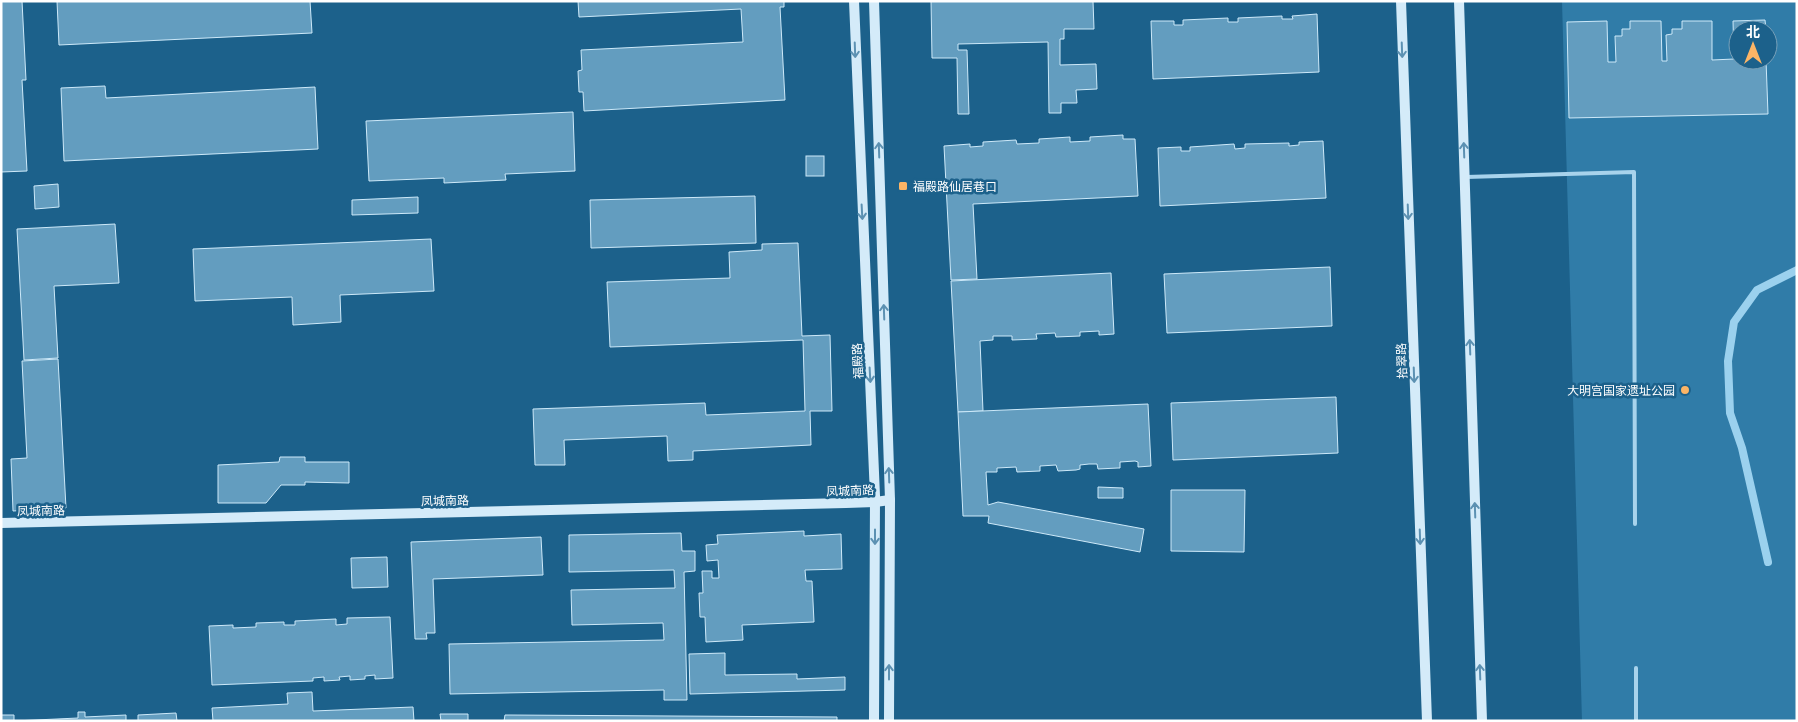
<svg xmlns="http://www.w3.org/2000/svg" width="1798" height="722" viewBox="0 0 1798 722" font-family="Barlow,'Noto Sans SC',sans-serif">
  <rect width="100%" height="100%" fill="#1c618b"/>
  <path fill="#307ca8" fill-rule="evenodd" d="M1562,1h235v720h-215zM1738,30h30v30h-30z"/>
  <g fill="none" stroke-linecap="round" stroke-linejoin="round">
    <path stroke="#9bd1ee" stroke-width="8" d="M1768,562l-26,-114 -12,-35 -2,-52 6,-39 23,-32 40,-20"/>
  </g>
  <g fill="#639dbf" stroke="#cde9f9">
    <path d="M1,1h21l4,79h-4l5,91 -26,1z"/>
    <path d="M57,1h253l2,32 -253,12z"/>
    <path d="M578,1h206v6h-4l5,93 -201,11 -1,-19h-4l-1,-21 4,-1 -1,-20 162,-8 -2,-33 -162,8z"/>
    <path d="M931,1h162l1,28h-30v10h-4v26l36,-1 1,25 -21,1 1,13h-16v10h-12l-1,-71 -90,2v6h9l2,64h-11l-1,-56h-25z"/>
    <path d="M1317,14l2,58 -166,7 -2,-58h23v4h9v-5l45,-2v4h10v-4l44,-2v3h11l-1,-3z"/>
    <path d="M1765,20l1,10h-28v30h28l2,54 -199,4 -2,-96 40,-1 1,41h8l-1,-26h7v-7h8v-8h31l1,40h5l-1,-26 6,-1v-5h10v-8h30v39l22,-1 -1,-38z"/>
    <path d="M105,86l1,12 209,-11 3,62 -254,12 -3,-73z"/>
    <path d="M573,112l2,59 -70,3 1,6 -62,3v-5l-75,3 -3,-60z"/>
    <path d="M1123,135v4h12l3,57 -165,8 4,75 -26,1 -7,-134 26,-2v3l13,-1v-4l33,-2 1,4 22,-1v-4l31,-2v5l20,-1v-4z"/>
    <path d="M1323,141l3,57 -166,8 -2,-58 23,-1v4h9v-4l44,-3 1,5 10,-1v-4l44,-1v3l10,-1v-3z"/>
    <rect x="806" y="156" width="18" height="20"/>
    <path d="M58,184l1,23 -24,2 -1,-23z"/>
    <path d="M755,196l1,47 -165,5 -1,-48z"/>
    <path d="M418,197v16l-66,2v-15z"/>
    <path d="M115,224l4,59 -65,3 4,72 -34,2 -7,-131z"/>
    <path d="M431,239l3,52 -94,4 1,27 -48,3 -1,-28 -97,4 -2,-52z"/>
    <path d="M798,243l4,93 28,-1 2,76h-22l1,34 -118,6v9l-25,1 -1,-25 -103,4 1,25h-30l-2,-56 172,-6 1,12 99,-4 -2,-71 -193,7 -3,-65 123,-4 -1,-26 33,-2v-6z"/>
    <path d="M1330,267l2,59 -165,7 -3,-59z"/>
    <path d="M1111,273l3,61 -15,1v-4l-19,1v4l-24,1 -1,-4 -19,1 1,5 -25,1v-4h-19v4l-13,1 3,70 -25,1 -7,-131z"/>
    <path d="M58,359l8,149 -53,3 -2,-52 16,-1 -5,-97z"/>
    <path d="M1336,397l2,56 -165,7 -2,-57z"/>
    <path d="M1148,404l3,62 -13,1v-5l-3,-1 -15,1v6h-2l-20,1 -1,-5h-8l-9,1v4l-4,1 -18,1 -2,-6 -16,1v5l-23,1 -1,-5 -19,1v4h-11l2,33 10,-3 146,27 -4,23 -152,-29 1,-7h-26l-5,-104z"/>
    <path d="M280,457h25v5h44v21l-44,-1v3h-24l-15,18h-48v-38l61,-3z"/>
    <path d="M1098,487l25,1v10h-25z"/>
    <path d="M1171,490h74l-1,62 -73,-1z"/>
    <path d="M804,531v5l37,-2 1,35 -37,1 1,11h6l2,41 -72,3 1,15 -37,2 -1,-25h-5l-1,-24h4l-1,-22h10v7h7l-1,-18 -11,1 -1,-16 12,-1 -1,-9z"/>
    <path d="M681,533l1,18h13v20l-11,1 3,128h-23v-10l-214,4 -1,-50 215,-4 -1,-17 -91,2 -1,-35 104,-2 -1,-18 -105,2v-37z"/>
    <path d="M541,537l2,38 -110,4 2,54h-9l1,6h-12l-4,-97z"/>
    <path d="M387,557l1,30 -36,1 -1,-30z"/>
    <path d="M390,617l3,61 -18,1v-4l-10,1v3l-15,1v-4l-11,1 1,3 -16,1v-4l-11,1v3l-101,4 -3,-59 24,-1v3l23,-1v-4l28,-1v3h11v-4l41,-2v6l11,-1v-6z"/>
    <path d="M725,653v22l72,-1v5l48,-2v13l-155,4 -1,-40z"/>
    <path d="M312,692l1,19 100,-4 1,14h-201l-1,-13 76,-4 -1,-11z"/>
    <path d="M78,712h7v5l41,-2v6h-125v-6h13v6l64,-3z"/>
    <path d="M176,713l1,8h-39v-6z"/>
    <path d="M440,714h28v7h-27z"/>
    <path d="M505,715l332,2v4h-333z"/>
  </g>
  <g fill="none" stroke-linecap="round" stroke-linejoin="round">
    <g stroke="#a8d3ec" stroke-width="4">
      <path d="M1466,177l168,-5 1,352"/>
      <path d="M1636,721v-53"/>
    </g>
    <g stroke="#d4ebf9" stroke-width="10">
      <path d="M854,1l21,495 -1,225"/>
      <path d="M874,1l16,499 -1,221"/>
      <path d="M1401,1l26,720"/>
      <path d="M1459,1l23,720"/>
      <path d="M1,523l845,-20 29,-1 15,-2"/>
    </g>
  </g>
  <defs><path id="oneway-shaft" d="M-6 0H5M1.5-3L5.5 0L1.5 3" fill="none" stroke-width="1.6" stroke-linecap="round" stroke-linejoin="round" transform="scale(1.25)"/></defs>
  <g stroke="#5c91b2">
    <use href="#oneway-shaft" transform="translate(855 50) rotate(88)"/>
    <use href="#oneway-shaft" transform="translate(1402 50) rotate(88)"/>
    <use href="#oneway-shaft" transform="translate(879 150) rotate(-92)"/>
    <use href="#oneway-shaft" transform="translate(1464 150) rotate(-92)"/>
    <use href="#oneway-shaft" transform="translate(862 212) rotate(87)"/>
    <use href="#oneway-shaft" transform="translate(1408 212) rotate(88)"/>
    <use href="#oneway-shaft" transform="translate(884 312) rotate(-92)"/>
    <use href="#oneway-shaft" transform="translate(1470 347) rotate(-92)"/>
    <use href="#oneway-shaft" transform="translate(870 375) rotate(87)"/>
    <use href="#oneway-shaft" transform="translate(1414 375) rotate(88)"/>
    <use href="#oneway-shaft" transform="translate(889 475) rotate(-92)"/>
    <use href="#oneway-shaft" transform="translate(1475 510) rotate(-92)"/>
    <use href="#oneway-shaft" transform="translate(875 537) rotate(90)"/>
    <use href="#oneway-shaft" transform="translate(1420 537) rotate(88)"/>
    <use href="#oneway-shaft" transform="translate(889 672) rotate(-90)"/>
    <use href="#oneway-shaft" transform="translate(1480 672) rotate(-92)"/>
  </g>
  <g fill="#fcb566" stroke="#1c618b" stroke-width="2">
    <rect x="898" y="181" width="10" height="10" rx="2.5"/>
    <circle cx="1685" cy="390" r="5"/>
  </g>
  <g text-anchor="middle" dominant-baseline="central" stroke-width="5" stroke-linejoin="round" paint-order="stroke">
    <g font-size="12" fill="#fff" stroke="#1c618b" text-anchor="start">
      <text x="913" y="186">福殿路仙居巷口</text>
      <text x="1675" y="390" text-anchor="end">大明宫国家遗址公园</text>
    </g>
    <g font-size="12" fill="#fff" stroke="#1c618b">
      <text transform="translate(857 361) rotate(-93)">福殿路</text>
      <text transform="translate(1401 361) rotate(-92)">拾翠路</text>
      <text transform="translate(850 490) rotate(-2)">凤城南路</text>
      <text transform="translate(445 500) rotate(-1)">凤城南路</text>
      <text transform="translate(41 510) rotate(-1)">凤城南路</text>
    </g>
  </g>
  <rect width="1798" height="722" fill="none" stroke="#ffffff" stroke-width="5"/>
  <g transform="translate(1753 45)"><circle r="24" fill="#1c618b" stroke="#77a0b9"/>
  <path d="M0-4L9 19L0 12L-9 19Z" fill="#fcb566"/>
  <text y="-8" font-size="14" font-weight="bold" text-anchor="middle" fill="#ffffff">北</text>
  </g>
</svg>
